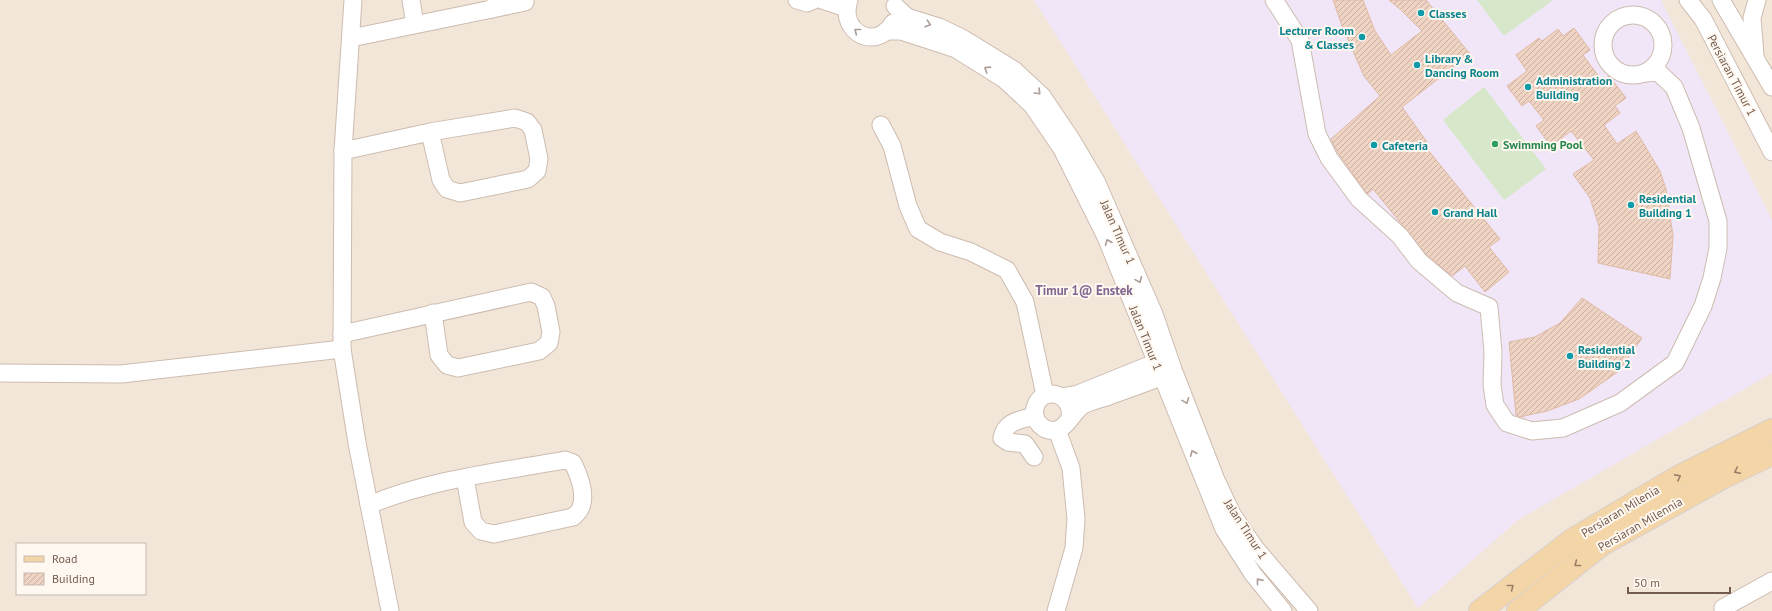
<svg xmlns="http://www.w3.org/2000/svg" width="1772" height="611" viewBox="0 0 1772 611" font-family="'PT Sans',sans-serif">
  <defs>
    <pattern id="building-hatch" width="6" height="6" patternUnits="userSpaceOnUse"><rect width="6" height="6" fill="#efd3c3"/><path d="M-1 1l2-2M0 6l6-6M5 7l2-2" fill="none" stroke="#c6aea1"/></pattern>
  </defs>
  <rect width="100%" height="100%" fill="#fbf4ea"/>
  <path fill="#f2e6d9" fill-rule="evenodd" d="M0,0h1772v611h-1772zM17,544h128v50h-128z"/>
  <path fill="#f1e6f8" d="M1034,0h627l111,220v153l-254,147 -100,88z"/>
  <g fill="#d6e8c9">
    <path d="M1477,0h76l-49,36z"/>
    <path d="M1484,87l62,82 -42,31 -61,-80z"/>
  </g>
  <g fill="url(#building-hatch)" stroke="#e0baa5">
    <path d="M1333,0h30l12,31 16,24 31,-24 -21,-21 -12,-10h37l44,54 -68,53 25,35 -3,3 76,94 -11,8 20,25 -24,20 -20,-26 -13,10 -26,-22 -53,-65 -5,5 -2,-2 -28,-39 -7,-14 49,-43 -16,-20 -22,-50z"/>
    <path d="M1574,28l16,22 -7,5 19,26 7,-5 17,22 -11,8 5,7 -16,12 13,19 19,-13 24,40 6,18 7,47 -3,43 -72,-16 1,-37 -9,-28 -17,-24 21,-14 -23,-29 -20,15 -15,-20 8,-6 -15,-19 -7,5 -15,-20 20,-15 -11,-16 23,-17 3,3 16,-12 5,7z"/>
    <path d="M1582,298l60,40 -23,33 -40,28 -32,12 -27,6 -4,-2 -7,-73 26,-5 25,-14z"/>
  </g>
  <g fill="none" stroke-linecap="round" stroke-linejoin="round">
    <g stroke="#cdbcb0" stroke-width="19">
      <g id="minor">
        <path d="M353,0l-10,151 -1,198 15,94 33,168"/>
        <path d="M411,0l4,24"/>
        <path d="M797,0l10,3 7,-3"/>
        <path d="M822,0l24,8"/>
        <path d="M849,0c-11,32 27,52 44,23"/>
        <path d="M1274,0l26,40 17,94 12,24 30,41 41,37 19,25 38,32 32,14 4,45 -1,33 3,20 12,18 25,8 31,-3 57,-25 55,-40 28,-57 9,-28 6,-30v-27l-27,-93 -17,-41 -16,-15 -12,1"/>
        <path d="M1688,0l15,19 69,133"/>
        <path d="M1721,0l51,87"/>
        <path d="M895,6l12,11 32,10 23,11 52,32 28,26 29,43 25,42 58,133 20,58 42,108 16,34 23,34 54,63"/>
        <path d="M492,9l33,-7"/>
        <circle cx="1633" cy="45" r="30"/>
        <path d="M886,31h15l55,18 48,30 28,26 30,44 44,88 118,292 29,45 30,37"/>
        <path d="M351,38l141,-29 6,-9"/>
        <path d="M1755,55l-3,-37 5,-18"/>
        <path d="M881,125l11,21 16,60 10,23 22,13 31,10 36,18 18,32 20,93"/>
        <path d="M343,151l87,-19 85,-14 12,4 6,8 6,29 -2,12 -9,8 -68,14 -13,-4 -6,-9 -11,-48"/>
        <path d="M342,334l189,-42 11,5 4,9 5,26 -2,11 -10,8 -81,17 -11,-3 -8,-10 -6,-42"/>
        <path d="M0,373l121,1 221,-25"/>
        <path d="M1062,397l16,-3 89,-36"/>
        <path d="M1070,418c4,-26 -29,-33 -35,-10 -3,13 9,25 22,22 10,-3 16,-18 26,-25 8,-4 18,-6 26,-9 22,-8 43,-15 64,-24"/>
        <path d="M1034,457l-9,-13 -17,-2 -6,-4c3,-17 18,-18 33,-22"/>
        <path d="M369,505c62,-26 130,-33 196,-45l8,3c6,12 13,31 8,44 -1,4 -5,7 -8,10l-79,17 -13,-3 -8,-9 -8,-44"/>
        <path d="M1056,611l18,-63 2,-29 -5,-51 -14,-38"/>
        <path d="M1723,611v-3l49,-27"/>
      </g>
    </g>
    <g stroke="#d8d1ce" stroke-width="24">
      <g id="major">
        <path d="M1480,611l92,-71 104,-62 96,-48"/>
        <path d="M1518,611l83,-66 121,-67 50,-24"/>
      </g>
    </g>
    <use href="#minor" stroke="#fff" stroke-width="17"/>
    <use href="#major" stroke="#f4d5a8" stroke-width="22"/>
  </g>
  <defs><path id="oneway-chevron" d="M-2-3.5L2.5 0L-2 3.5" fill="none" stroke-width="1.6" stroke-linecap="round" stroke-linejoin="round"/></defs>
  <g stroke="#ac9d95">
    <use href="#oneway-chevron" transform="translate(928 24) rotate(18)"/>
    <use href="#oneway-chevron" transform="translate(857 31) rotate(-142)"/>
    <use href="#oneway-chevron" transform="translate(987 69) rotate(-147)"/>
    <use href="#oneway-chevron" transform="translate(1038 92) rotate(45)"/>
    <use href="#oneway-chevron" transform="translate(1108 242) rotate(-113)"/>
    <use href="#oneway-chevron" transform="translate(1139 280) rotate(66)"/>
    <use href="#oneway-chevron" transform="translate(1186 401) rotate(69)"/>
    <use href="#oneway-chevron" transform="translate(1193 453) rotate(-113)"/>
    <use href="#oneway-chevron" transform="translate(1259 581) rotate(-129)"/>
  </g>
  <g stroke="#9a806a">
    <use href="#oneway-chevron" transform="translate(1737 471) rotate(154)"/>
    <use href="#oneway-chevron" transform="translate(1678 477) rotate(-28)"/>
    <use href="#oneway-chevron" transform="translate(1577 564) rotate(142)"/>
    <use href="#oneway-chevron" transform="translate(1511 587) rotate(-38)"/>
  </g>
  <g fill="#0f9aa8" stroke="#fef8f0" stroke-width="1.5">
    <circle cx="1421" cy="13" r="4"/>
    <circle cx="1362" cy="37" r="4"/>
    <circle cx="1417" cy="65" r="4"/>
    <circle cx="1528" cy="87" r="4"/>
    <circle cx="1374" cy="145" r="4"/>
    <circle cx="1631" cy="205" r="4"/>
    <circle cx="1435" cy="212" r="4"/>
    <circle cx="1570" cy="356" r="4"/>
  </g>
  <circle fill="#2e9e5b" stroke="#fef8f0" stroke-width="1.5" cx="1495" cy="144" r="4"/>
  <g text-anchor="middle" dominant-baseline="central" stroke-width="4" stroke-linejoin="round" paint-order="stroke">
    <g font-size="12" font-weight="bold" fill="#0d838f" stroke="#fef8f0" text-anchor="start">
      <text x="1429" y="13">Classes</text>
      <text x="1354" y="30" text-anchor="end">Lecturer Room<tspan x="1354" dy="14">&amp; Classes</tspan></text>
      <text x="1425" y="58">Library &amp;<tspan x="1425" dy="14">Dancing Room</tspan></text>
      <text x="1536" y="80">Administration<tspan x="1536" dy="14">Building</tspan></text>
      <text x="1382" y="145">Cafeteria</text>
      <text x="1639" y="198">Residential<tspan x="1639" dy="14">Building 1</tspan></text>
      <text x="1443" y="212">Grand Hall</text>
      <text x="1578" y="349">Residential<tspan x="1578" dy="14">Building 2</tspan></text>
    </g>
    <g font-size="12" fill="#745b4f" stroke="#fef8f0">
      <text transform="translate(1732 75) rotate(62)">Persiaran Timur 1</text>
      <text transform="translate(1118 232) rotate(66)">Jalan TImur 1</text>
      <text transform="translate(1146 338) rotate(68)">Jalan Timur 1</text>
      <text transform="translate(1620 511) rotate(-31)">Persiaran Milenia</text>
      <text transform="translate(1640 524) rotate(-30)">Persiaran Milennia</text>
      <text transform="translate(1246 529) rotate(57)">Jalan TImur 1</text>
    </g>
    <g font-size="12" font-weight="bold" fill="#27864d" stroke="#fef8f0" text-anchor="start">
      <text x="1503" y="144">Swimming Pool</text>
    </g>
    <g font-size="13" font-weight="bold" fill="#816690" stroke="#fef8f0">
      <text x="1084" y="290">Timur 1@ Enstek</text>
    </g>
  </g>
  <rect x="16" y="543" width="130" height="52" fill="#fef8f0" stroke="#c7b9b0"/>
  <rect x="24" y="556" width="20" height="6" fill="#f4d5a8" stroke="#c7b9b0"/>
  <text x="52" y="563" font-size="12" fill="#745b4f">Road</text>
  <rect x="24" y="573" width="20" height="12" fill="url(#building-hatch)" stroke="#c7b9b0"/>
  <text x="52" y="583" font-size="12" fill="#745b4f">Building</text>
  <path d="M1628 587v6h102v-6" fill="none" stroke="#745b4f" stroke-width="2"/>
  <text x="1634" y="587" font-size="12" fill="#745b4f" stroke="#fef8f0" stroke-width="3" paint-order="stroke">50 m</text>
</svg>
